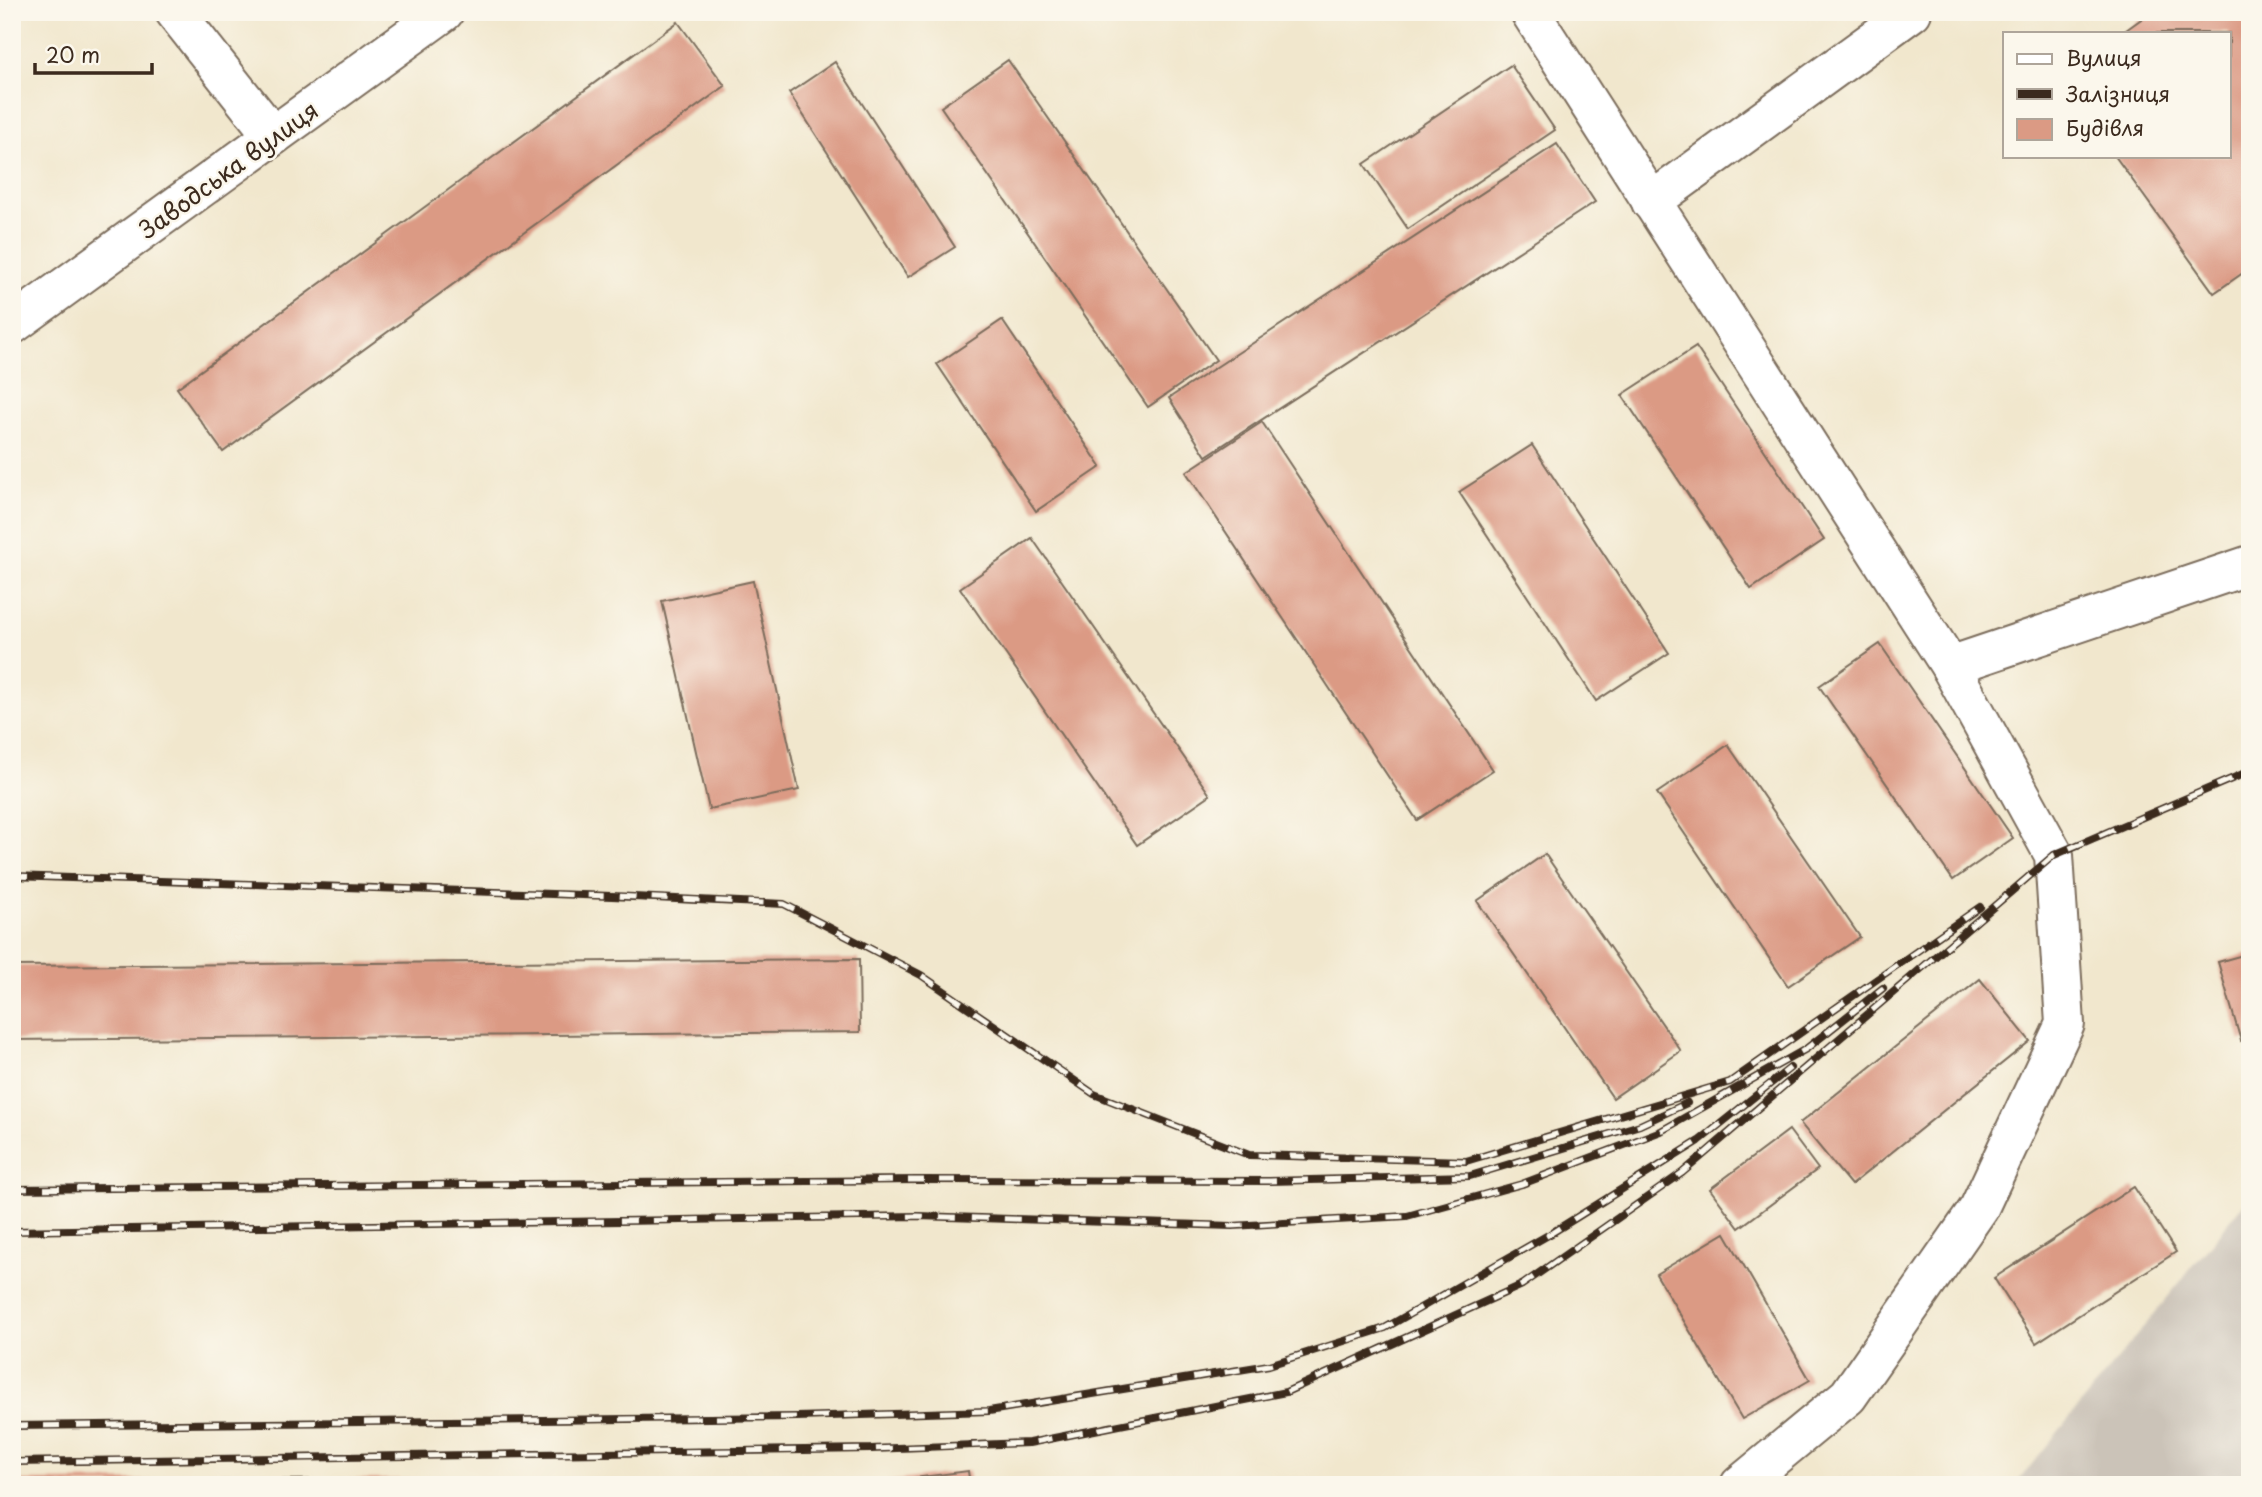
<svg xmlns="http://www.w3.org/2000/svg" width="2262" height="1497" viewBox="0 0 2262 1497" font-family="'Playpen Sans',sans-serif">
  <rect width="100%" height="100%" fill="#fbf7ec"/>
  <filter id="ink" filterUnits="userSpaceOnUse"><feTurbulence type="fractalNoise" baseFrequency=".0143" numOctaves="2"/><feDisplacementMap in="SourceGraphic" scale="14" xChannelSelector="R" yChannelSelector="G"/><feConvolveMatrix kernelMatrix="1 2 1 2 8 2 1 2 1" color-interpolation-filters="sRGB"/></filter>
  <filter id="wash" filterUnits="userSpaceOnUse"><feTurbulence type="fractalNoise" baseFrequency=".00686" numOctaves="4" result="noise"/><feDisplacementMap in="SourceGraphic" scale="28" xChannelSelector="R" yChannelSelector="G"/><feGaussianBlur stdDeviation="1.57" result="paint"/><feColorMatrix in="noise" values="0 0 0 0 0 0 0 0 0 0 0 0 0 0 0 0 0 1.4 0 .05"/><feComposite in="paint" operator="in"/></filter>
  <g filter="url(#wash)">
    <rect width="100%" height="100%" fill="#f1e7cd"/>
    <path fill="#cbc3b8" d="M2250,1196v289h-235z"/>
    <g id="blocks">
      <g fill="#db9a84">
        <path d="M2151,12h99v256l-36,25 -99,-137h114v-123h-107z"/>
        <path d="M678,22l47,64 -502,366 -46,-64z"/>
        <path d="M1008,60l208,300 -68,47 -207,-300z"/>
        <path d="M835,62l120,185 -47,30 -119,-184z"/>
        <path d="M1511,65l44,65 -147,99 -44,-65z"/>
        <path d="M1557,144l38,58 -389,254 -37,-58z"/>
        <path d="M1002,320l99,147 -65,44 -99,-147z"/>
        <path d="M1696,347l128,193 -73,49 -129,-194z"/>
        <path d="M1262,422l231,348 -76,50 -231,-348z"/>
        <path d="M1532,445l137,208 -73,48 -137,-209z"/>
        <path d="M1032,538l178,257 -73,50 -177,-257z"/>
        <path d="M753,581l46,209 -90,19 -47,-208z"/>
        <path d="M1880,644l133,194 -60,42 -134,-194z"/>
        <path d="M1728,745l132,192 -72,49 -131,-193z"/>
        <path d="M1545,854l136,197 -68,47 -136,-197z"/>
        <path d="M2250,953v86l-9,2 -23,-79z"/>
        <path d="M859,959l1,73 -848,8v-74z"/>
        <path d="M1980,979l50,62 -179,144 -51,-62z"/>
        <path d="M1789,1130l29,39 -79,59 -29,-39z"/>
        <path d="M2134,1187l42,65 -140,91 -42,-65z"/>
        <path d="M1725,1233l85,147 -68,39 -86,-145z"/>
        <path d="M968,1471l2,14h-94v-2z"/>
        <path d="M429,1479v6h-417v-4z"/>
      </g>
    </g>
  </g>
  <g filter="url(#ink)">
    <use href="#blocks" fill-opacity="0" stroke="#7b6c5b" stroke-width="2"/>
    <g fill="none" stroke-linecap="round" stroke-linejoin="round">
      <g stroke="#7b6c5b" stroke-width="42">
        <g id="minor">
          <path d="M175,12l98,124"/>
          <path d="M1530,12l420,654 104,189 11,169 -86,184 -131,188 -108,89"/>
          <path d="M1651,202l261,-190"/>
          <path d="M12,325l432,-313"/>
          <path d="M1950,666l300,-101"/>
        </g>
      </g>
      <use href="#minor" stroke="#fff" stroke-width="38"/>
      <g stroke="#3b2a1e" stroke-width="8">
        <g id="rail">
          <path d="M12,876l600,20 172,8 137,71 173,119 155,61 217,6 264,-79 250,-175"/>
          <path d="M12,1189l905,-9 353,1 200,-5 170,-51 47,-22"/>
          <path d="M12,1231l906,-15 314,10 175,-10 115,-32 139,-53 145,-82 77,-61"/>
          <path d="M12,1426l785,-9 192,-6 280,-46 116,-37 165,-94 149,-93 91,-73"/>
          <path d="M12,1462l859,-13 158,-6 257,-51 236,-107 160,-112 372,-318 196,-84"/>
        </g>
      </g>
      <use href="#rail" stroke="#fbf7ec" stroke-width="5" stroke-dasharray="16" stroke-linecap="butt"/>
    </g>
  </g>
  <g text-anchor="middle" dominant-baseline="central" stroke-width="5" stroke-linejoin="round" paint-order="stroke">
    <g font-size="24" fill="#3b2a1e" stroke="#fbf7ec">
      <text transform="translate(228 169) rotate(-36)">Заводська вулиця</text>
    </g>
  </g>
  <rect width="2262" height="1497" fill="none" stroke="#fbf7ec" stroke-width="42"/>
  <rect x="2003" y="32" width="228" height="126" fill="#fbf7ec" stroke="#aea59a" stroke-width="2"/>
  <rect x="2017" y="54" width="35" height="10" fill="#ffffff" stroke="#aea59a" stroke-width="2"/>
  <text x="2066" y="66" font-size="21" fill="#3b2a1e">Вулиця</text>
  <rect x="2017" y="89" width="35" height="10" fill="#3b2a1e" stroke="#aea59a" stroke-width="2"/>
  <text x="2066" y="102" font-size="21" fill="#3b2a1e">Залізниця</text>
  <rect x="2017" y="119" width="35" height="21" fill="#db9a84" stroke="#aea59a" stroke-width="2"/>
  <text x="2066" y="136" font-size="21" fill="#3b2a1e">Будівля</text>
  <path d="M35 63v10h117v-10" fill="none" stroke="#3b2a1e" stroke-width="3.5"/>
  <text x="46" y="63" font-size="21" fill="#3b2a1e" stroke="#fbf7ec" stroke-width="5" paint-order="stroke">20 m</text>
</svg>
